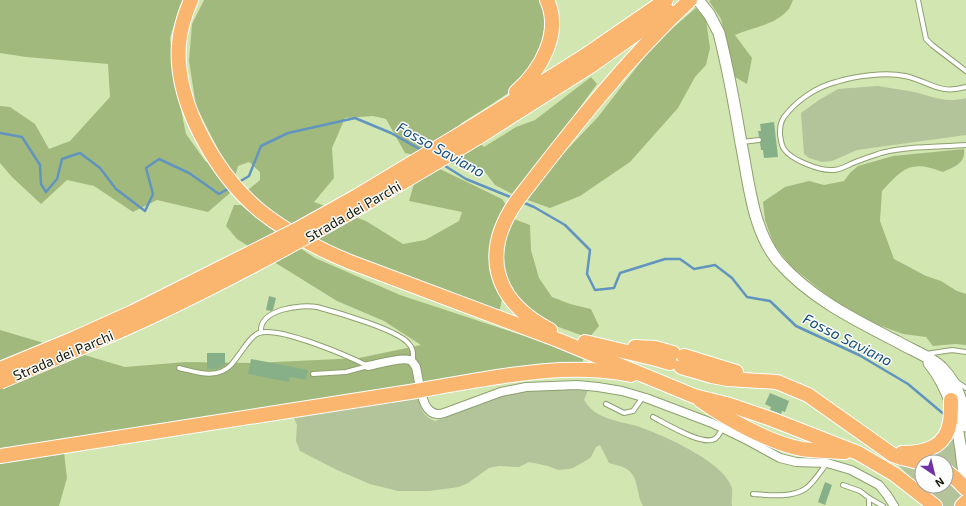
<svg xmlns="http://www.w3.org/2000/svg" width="966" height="506" viewBox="0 0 966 506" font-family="'Exo 2',sans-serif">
  <rect width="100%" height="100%" fill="#d2e6b2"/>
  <g fill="#b3c39a">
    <path d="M878,86c10,2 20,3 31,5 22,4 34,13 57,7v37l-109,15 -25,11 -10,1 -13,-4 -5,-4 -3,-41 18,-13 19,-11z"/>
    <path d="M553,388l35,2 -4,10c11,19 34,21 53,26 24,8 88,36 95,62 1,5 -1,12 0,18h-89c-3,-5 -4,-10 -5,-15 -4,-21 -9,-23 -29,-28l-9,-18 -4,2 -5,10 -4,3 -14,8 -5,1 -10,1 -10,-4 -19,-4 -10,5 -20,-1 -10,2 -21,15 -9,4 -30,4h-31l-28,-7 -33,-14 -37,-19 -4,-10 1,-16 -4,-9 126,-20c2,14 3,19 16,25 23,-7 43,-17 65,-25 17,-5 35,-6 53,-8z"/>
    <path d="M953,432l8,42 -15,-6v-6h-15l-3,-3v-2z"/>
    <path d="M897,463l25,6v17h24v-10l16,15 1,12 -5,3h-18l-5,-3 -20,-22 -18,-17z"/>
  </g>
  <g fill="#a2b97d">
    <path d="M0,0h183l-3,5 -10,33 5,43 11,53 20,28 13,-11 -23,-45 -7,-45 3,-37 12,-24h336l4,8 1,16 -5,29 -20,32 -28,19 -32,20 24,23 32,-20 19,-7 56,-43 6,7 -64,87 8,6 57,-60 58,-75 40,-34 10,12 4,28 -4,17 -11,12 -17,31 -48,54 -50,34 -30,12 -34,-12 -21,-11 -10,-13 -26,-7 -54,-12 -19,-34 -13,-3 -28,2 -13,30 2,30 -20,24 52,19 37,23 22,-4 34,-19 3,-9 -53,-11 7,-24 24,-8 62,30 4,6 -13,37 -4,28 13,29 -2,10 -8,2 -170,-67 -44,-28 -30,-26 12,-10v-8l-11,-10 -11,4 -8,27 -22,19 -51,-12 -24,12 -39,-26 -27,-6 -26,24 -29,-27 -12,-14v-57l10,1 25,17 14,25 21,-8 40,-44 -2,-33 -82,-7 -26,-4z"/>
    <path d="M711,0h82c-2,4 -3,9 -6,11 -14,15 -35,16 -52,24l17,23 -5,26 -12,-7 -14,-58 -12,-18z"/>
    <path d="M964,149c2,15 -11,18 -21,23 -32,-12 -39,-5 -61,19l-2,30 14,38 32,17 15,5 16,10 9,3v51l-11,-1 -22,2 -7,-9 -23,-3 -27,-10 -40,-21 -24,-20 -21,-17 -17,-21 -9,-25 -2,-18 22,-15 24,-6 15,4 20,-4 6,-8 8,-7 35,-10z"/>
    <path d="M234,205h7l32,25 42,28 85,37 185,61 -5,11 -516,85 3,26 -8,28h-59v-176l125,37 61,-5 68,1 105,-5 62,-13 -37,-24 -47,-20 -100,-62 -11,-13z"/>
    <path d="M514,219l16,6 1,25 8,28 13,19 18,7 21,5 8,17 -10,12 -47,-17 -32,-31 -11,-25 7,-35z"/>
  </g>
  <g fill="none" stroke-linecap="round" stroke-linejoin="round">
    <g stroke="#6194bf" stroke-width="2.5">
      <path d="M0,133l22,4 18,28 1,19 5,8 11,-13 5,-20 18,-6 20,15 16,21 29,22 8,-17 -7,-26 13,-9 30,14 30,21 12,-7"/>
      <path d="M442,164l24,15 47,19"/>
      <path d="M239,182l10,-6 12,-30 27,-13 67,-15 36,15 32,18"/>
      <path d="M522,202l12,5 31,18 25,25 -3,24 8,16 19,-2 6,-15 45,-14h15l14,10 21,-4 17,13 15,19 23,4 26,25 63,29 49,29 38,32"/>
    </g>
  </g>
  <g fill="#87b088">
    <path d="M774,122l4,35 -14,1 -1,-8h-2l-1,-7 2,-4 -3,-2 -1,-6h3l-1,-7z"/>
    <path d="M269,296l7,2 -3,12 -2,1 -5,-1z"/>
    <path d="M207,353h18v12l-7,4h-11z"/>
    <path d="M251,359l57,11 -2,10 -16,-3 -1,5 -41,-8z"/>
    <path d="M770,393l19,8 -4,11 -3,-1 -1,3 -11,-4 1,-3 -6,-3z"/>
    <path d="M825,482l7,3 -7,20 -7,-3z"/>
  </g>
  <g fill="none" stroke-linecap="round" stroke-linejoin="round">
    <g stroke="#8da06f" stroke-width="6">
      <g id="service">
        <path d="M918,0l8,39 6,6 34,26"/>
        <path d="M966,87c-28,8 -37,-6 -61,-11 -20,-4 -50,0 -69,6 -20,5 -40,19 -52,35 -4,6 -4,11 -4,18 1,4 1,10 4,14 7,11 36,22 49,21 7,0 13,-4 20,-7 9,-4 19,-7 28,-10 27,-7 57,-6 85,-8"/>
        <path d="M742,142l17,-2"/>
        <path d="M261,332c-2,-23 40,-28 56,-25 19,5 82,23 92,37 5,5 4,11 4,17"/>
        <path d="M926,354l26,-4 14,2"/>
        <path d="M179,368c17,4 38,12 52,-3 5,-6 10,-13 15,-20 3,-4 7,-10 13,-12 20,-7 89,23 109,33"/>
        <path d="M313,374l33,-2 22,-6"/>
        <path d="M957,382l9,6"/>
        <path d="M606,404l18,9 9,-2 10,-14"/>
        <path d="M653,417c12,6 52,31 63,21 3,-2 4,-7 7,-9"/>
        <path d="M843,485l17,6 9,7 14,8"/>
        <path d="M753,494c14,1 39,4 52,-5 9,-6 15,-17 22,-26"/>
        <path d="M869,506v-8"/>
      </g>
    </g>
    <g stroke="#8da06f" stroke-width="10">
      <path id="minor" d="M368,366c10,-2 33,-9 42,-6 3,2 4,4 6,7 4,16 5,54 28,46l57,-21 25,-5 51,-2 21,2 24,4 24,7 66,25 35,17 33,18 16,4 31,1 24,7 28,15 8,10 7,11"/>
    </g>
    <g stroke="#8da06f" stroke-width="13">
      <g id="secondary">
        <path d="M698,0l11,14 10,19c9,36 16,74 22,110 8,39 11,86 37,118 32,37 77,59 120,81 13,8 34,15 44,26 15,15 22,37 24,58"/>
        <path d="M929,363c21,26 27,55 32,87 1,10 2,21 5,31"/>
      </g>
    </g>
    <g stroke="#fff" stroke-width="16">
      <g id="motorway">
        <path d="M191,0c-6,14 -11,28 -12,44 -5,58 37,130 81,167 27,21 58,38 90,51l208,78 136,56 36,9 41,14 87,34 36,21 41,32"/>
        <path d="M516,92c25,-22 46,-59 31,-92"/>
        <path d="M470,128l113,-71 83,-57"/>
        <path d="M477,138l115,-73 76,-54"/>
        <path d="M550,330c-58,-30 -70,-79 -31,-132 54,-70 106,-137 171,-198"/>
        <path d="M585,342l71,17 14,4"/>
        <path d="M635,347l20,1 18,5"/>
        <path d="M684,356l52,16"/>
        <path d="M681,367l31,9 16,3 49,3 31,13 85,60 9,3 20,5"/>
        <path d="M427,389c66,-11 137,-28 204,-14"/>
        <path d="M700,400c25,18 72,44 102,49 14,2 29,2 43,3"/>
        <path d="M902,453c22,0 44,-5 48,-31 1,-7 1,-15 1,-22"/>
        <path d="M0,456l416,-65"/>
        <path d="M946,471l9,7 11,11"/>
        <path d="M962,506l4,-4"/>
      </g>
    </g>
    <use href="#service" stroke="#fff" stroke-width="4"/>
    <use href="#minor" stroke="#fff" stroke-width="8"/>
    <use href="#secondary" stroke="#fff" stroke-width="11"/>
    <use href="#motorway" stroke="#fab56f" stroke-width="14"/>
    <g stroke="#fff" stroke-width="16" stroke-linecap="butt">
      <g id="motorway-bridge">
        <path d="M0,369l73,-30 60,-27 163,-82 61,-34 113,-68"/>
        <path d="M0,382c53,-23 107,-44 159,-69 109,-52 214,-112 318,-175"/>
        <path d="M416,391l11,-2"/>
      </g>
    </g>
    <use href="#motorway-bridge" stroke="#fab56f" stroke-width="14"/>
  </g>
  <g text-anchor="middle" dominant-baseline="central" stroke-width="3" stroke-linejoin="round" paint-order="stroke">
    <g font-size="14" fill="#121906" stroke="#fefefe">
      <text transform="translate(353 211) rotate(-30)">Strada dei Parchi</text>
      <text transform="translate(63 355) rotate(-23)">Strada dei Parchi</text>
    </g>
    <g font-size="15" font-style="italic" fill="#144f7a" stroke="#fefefe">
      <text transform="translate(441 149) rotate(29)">Fosso Saviano</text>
      <text transform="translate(848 339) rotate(27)">Fosso Saviano</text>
    </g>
  </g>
  <g transform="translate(934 474) rotate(145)"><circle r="19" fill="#fefefe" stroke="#a0a29b"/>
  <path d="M0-3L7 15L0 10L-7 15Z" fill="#7132a7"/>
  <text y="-6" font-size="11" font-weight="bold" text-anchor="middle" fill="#121906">N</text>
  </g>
</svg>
